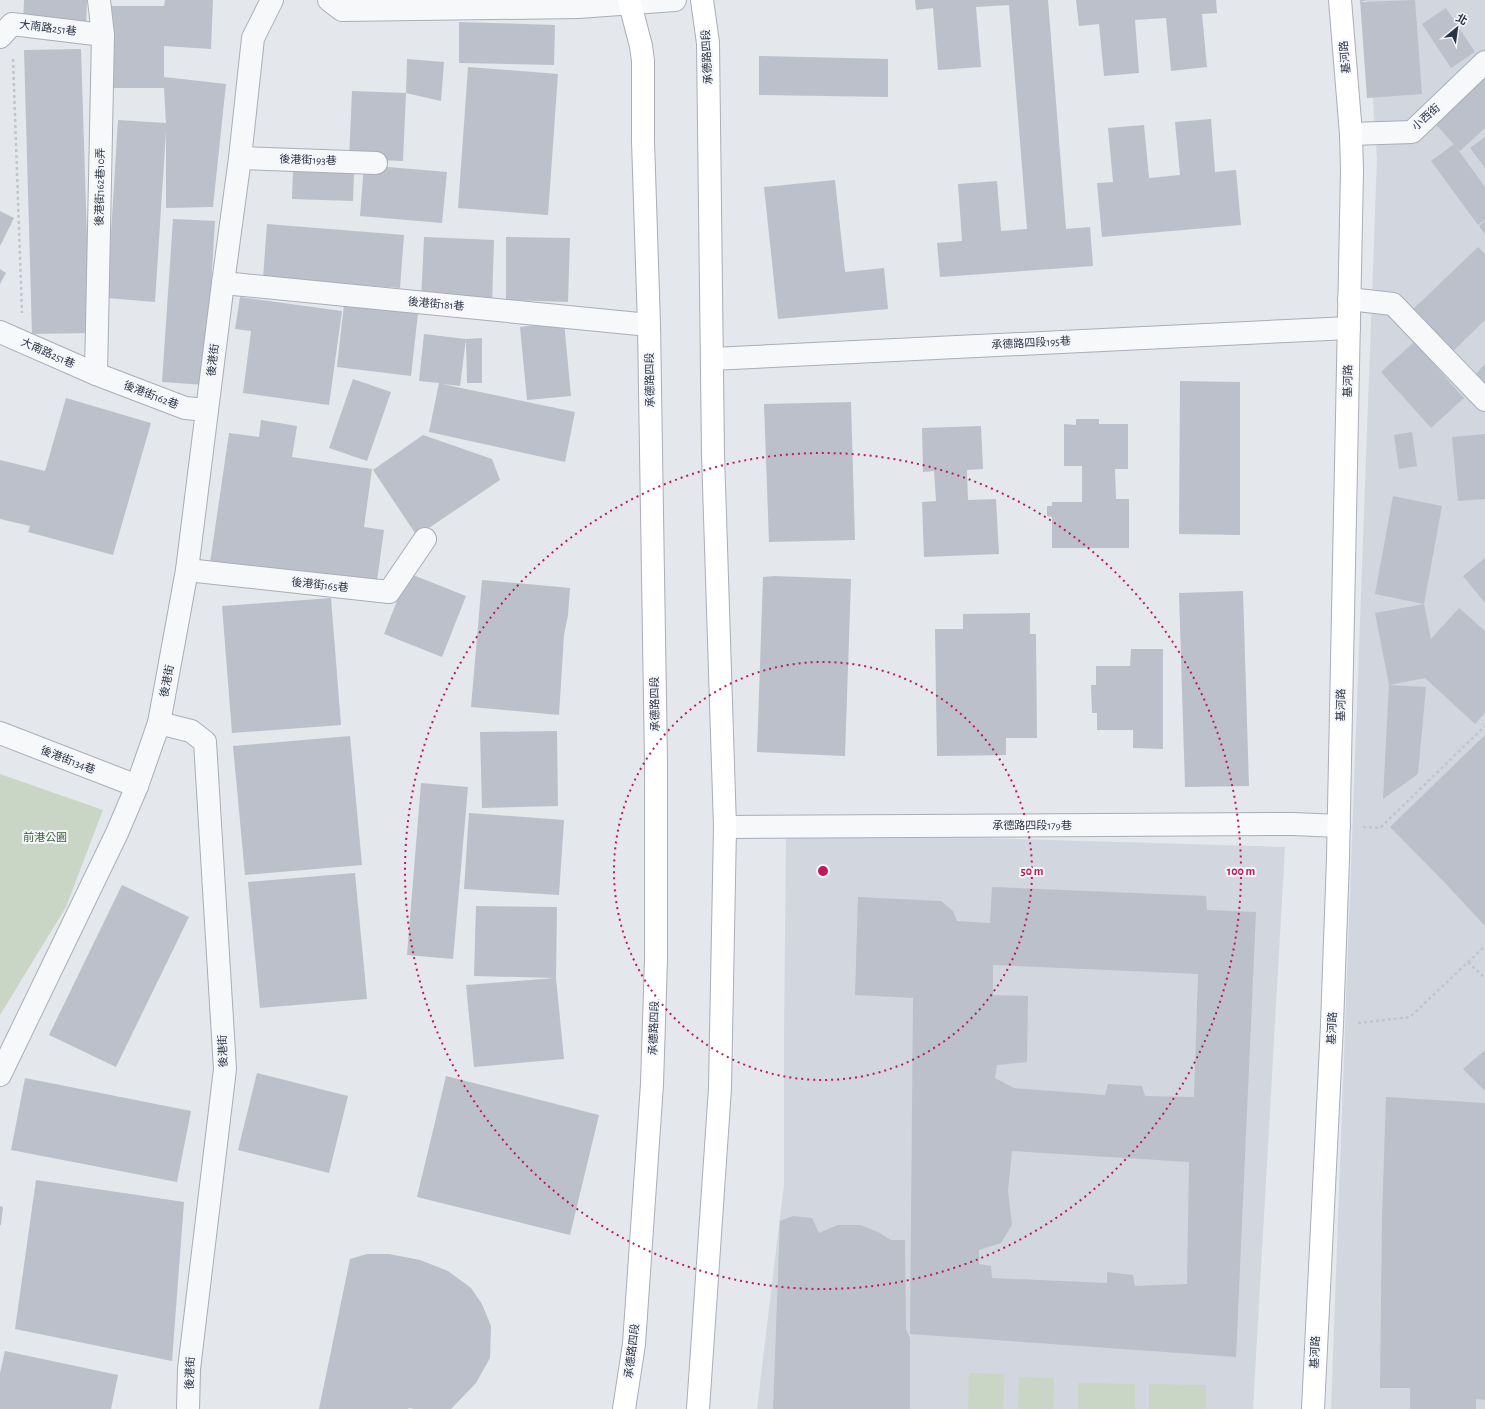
<svg xmlns="http://www.w3.org/2000/svg" width="1485" height="1409" viewBox="0 0 1485 1409" font-family="'Alegreya Sans','Noto Sans TC',sans-serif">
  <rect width="100%" height="100%" fill="#e4e7ec"/>
  <g fill="#d2d6de">
    <path d="M1366,0h119v1409h-154l46,-1250z"/>
    <path d="M786,832l499,15 -32,562h-496l27,-225v-145z"/>
  </g>
  <g fill="#c9d6c5">
    <path d="M0,774l103,36 -37,97 -66,108z"/>
    <path d="M969,1373l35,1 -1,35h-35z"/>
    <path d="M1019,1377l35,1 -1,31h-35z"/>
    <path d="M1078,1383l57,1v25h-57z"/>
    <path d="M1149,1384l57,1v24h-57z"/>
  </g>
  <g fill="#bbc0ca" fill-rule="evenodd">
    <path d="M24,0h63l-1,28 -63,-4z"/>
    <path d="M165,0h48l-2,49 -47,-3v31l62,7 -13,123 -47,1v-77l-11,171 -48,-4 11,-178 48,3 -2,-35h-53v-82h53z"/>
    <path d="M915,0h133l18,229 24,-2 3,39 -153,11 -3,-34 25,-2 -4,-57 39,-3 4,50 26,-2 -18,-224 -33,2 5,60 -43,3 -5,-62 -17,2z"/>
    <path d="M1076,0h140l1,13 -15,1 5,53 -36,4 -5,-53 -31,2 4,53 -35,3 -5,-52 -20,2z"/>
    <path d="M1360,0h7l-6,2 54,-2 7,94 -55,4z"/>
    <path d="M1446,8l29,44 -24,16 -29,-44z"/>
    <path d="M459,22l96,3 -1,40 -95,-2z"/>
    <path d="M81,49l9,284 -58,1 -8,-284z"/>
    <path d="M759,56l129,3v38l-129,-2z"/>
    <path d="M407,59l37,3 -3,39 -35,-8 -3,68 -54,-2 3,-68 54,2z"/>
    <path d="M1485,64v64l-25,23 -31,-34z"/>
    <path d="M468,67l90,7 -10,141 -90,-7z"/>
    <path d="M1211,119l4,53 21,-2 5,55 -139,12 -5,-54 16,-1 -5,-54 36,-3 5,53 31,-3 -5,-53z"/>
    <path d="M1485,137v31l-15,-20z"/>
    <path d="M1454,144l31,43v33l-7,5 -47,-64z"/>
    <path d="M364,165l83,7 -5,51 -82,-7z"/>
    <path d="M293,169l61,3 -1,29 -61,-2z"/>
    <path d="M835,180l10,92 39,-4 4,41 -110,10 -14,-132z"/>
    <path d="M0,211l14,7 -14,28z"/>
    <path d="M173,219l42,2 -10,164 -43,-3z"/>
    <path d="M1485,221v13l-6,-8z"/>
    <path d="M267,224l137,11 -4,53 -137,-10z"/>
    <path d="M424,237l70,3 -2,64 -71,-3z"/>
    <path d="M506,237l64,1 -2,64 -62,-2z"/>
    <path d="M1478,247l7,7v66l-38,37 -41,-41z"/>
    <path d="M0,269l6,4 -6,11z"/>
    <path d="M345,295l74,9 -8,72 -74,-9z"/>
    <path d="M240,297l102,14 -13,94 -86,-12 8,-62 -16,-2z"/>
    <path d="M564,322l7,74 -44,4 -7,-73z"/>
    <path d="M424,334l42,5 -6,47 -18,-2 133,28 -10,50 -136,-30 10,-49 -20,-2z"/>
    <path d="M482,338v45h-15l-1,-44z"/>
    <path d="M1414,342l50,56 -33,30 -50,-56z"/>
    <path d="M1485,364v32l-16,-15z"/>
    <path d="M353,379l38,13 -24,69 -38,-13z"/>
    <path d="M1180,381l60,1v153l-61,-1z"/>
    <path d="M66,398l85,25 -38,132 -85,-23 2,-6 -30,-7v-59l45,11z"/>
    <path d="M851,402l4,138 -86,2 -5,-138z"/>
    <path d="M1076,419h23v5h29v45h-13l1,30h13v49h-77v-31l-5,-1v-10h5v-4h30v-36h-18v-42l12,1z"/>
    <path d="M261,420l36,6 -5,31 80,12 -8,58 20,3 -8,58 -166,-25 19,-130 30,4z"/>
    <path d="M981,426l2,43 -16,1 1,30 28,-1 3,55 -75,3 -2,-55 14,-1 -2,-30 -11,1 -1,-44z"/>
    <path d="M1412,432l5,34 -18,3 -5,-34z"/>
    <path d="M1485,434v65l-27,2 -6,-64z"/>
    <path d="M423,435l69,24 8,21 -83,56 -44,-66z"/>
    <path d="M1393,496l49,10 -18,98 -49,-10z"/>
    <path d="M1485,558v45l-22,-27z"/>
    <path d="M408,573l58,23 -24,61 -58,-23z"/>
    <path d="M774,576l77,3 -6,177 -88,-4 6,-175z"/>
    <path d="M482,580l88,8 -2,27 -4,20 -5,80 -88,-8z"/>
    <path d="M1243,591l6,195 -64,1 -6,-194z"/>
    <path d="M331,598l10,127 -109,8 -10,-127z"/>
    <path d="M1424,604l7,35 28,-31 26,23v82l-10,11 -50,-46 -36,7 -14,-72z"/>
    <path d="M1030,613v21h6l1,104h-31v17l-69,1 -2,-127h28v-15z"/>
    <path d="M1131,649h32v100l-30,-1v-18h-36v-17h-5l-1,-28h5v-19h34z"/>
    <path d="M1389,685l37,2 -8,87 -35,25z"/>
    <path d="M557,731l1,75 -76,2 -2,-76z"/>
    <path d="M1485,735v191l-38,-41 -57,-58z"/>
    <path d="M350,736l12,129 -117,10 -12,-129z"/>
    <path d="M421,783l47,4 -15,172 -46,-4z"/>
    <path d="M469,813l95,7 -5,75 -95,-6z"/>
    <path d="M355,873l12,126 -107,9 -12,-126z"/>
    <path d="M122,885l67,32 -73,150 -67,-32z"/>
    <path d="M992,887l214,9 1,14 49,2 -20,445 -326,-23 3,-336 -58,-3 3,-98 83,4 12,10 4,10 33,2zM993,965l205,9 -4,123 -49,-1 -3,-10 -34,-2 -3,11 -91,-7 -19,-10 2,-13 30,-3 1,-66 -35,-1zM1012,1151l177,11 -2,122 -52,2 -2,-11 -26,-3v11l-115,-5 -1,-12 -12,-2v-14l22,-7 11,-18 -4,-34z"/>
    <path d="M476,906l81,1 -1,71 8,81 -90,8 -8,-82 89,-7 -81,-2z"/>
    <path d="M1485,1050v41l-22,-22z"/>
    <path d="M257,1073l91,23 -19,77 -91,-23z"/>
    <path d="M446,1076l153,39 -29,120 -153,-38z"/>
    <path d="M25,1078l166,33 -14,71 -166,-32z"/>
    <path d="M1386,1097l99,6v297l-9,-1v10h-66v-21h-30l2,-171z"/>
    <path d="M36,1180l148,22 -12,159 -157,-32z"/>
    <path d="M0,1206l3,1 -2,18h-1z"/>
    <path d="M793,1216l19,2 7,15 19,-8h22l18,7 13,8h14l1,89 4,9v71h-137l7,-188z"/>
    <path d="M367,1254h22l31,6 28,11 23,17 11,16 9,22 -1,32 -14,25 -25,26h-37l-5,-1 -1,1h-89l31,-150z"/>
    <path d="M5,1351l113,24 -7,34h-111v-36z"/>
  </g>
  <g fill="none" stroke-linecap="round" stroke-linejoin="round">
    <g stroke="#a9aeb7" stroke-width="24">
      <g id="street">
        <path d="M329,0l13,10 236,-3 97,-7"/>
        <path d="M0,37l12,-13 91,11"/>
        <path d="M1351,134l61,-2 73,-70"/>
        <path d="M240,158l136,5"/>
        <path d="M223,283l426,42"/>
        <path d="M1349,299l44,5 92,96"/>
        <path d="M0,332l96,42 89,34 22,2"/>
        <path d="M712,359l637,-31"/>
        <path d="M96,374l7,-339 -4,-35"/>
        <path d="M187,570l202,22 36,-53"/>
        <path d="M159,723l32,8 14,11 20,327 -36,300 -1,40"/>
        <path d="M0,733l137,53"/>
        <path d="M725,827l568,-3 46,2"/>
        <path d="M0,1075l117,-242 20,-47 22,-63 28,-153 36,-287 17,-125 13,-120 19,-38"/>
      </g>
    </g>
    <g stroke="#a9aeb7" stroke-width="24">
      <g id="secondary">
        <path d="M624,1409l10,-65 18,-260 4,-125v-196l-7,-438 -6,-184v-80l-2,-15 -12,-46"/>
        <path d="M698,1409l22,-321 5,-261 -12,-373 -5,-411 -6,-43"/>
        <path d="M1313,1409l19,-384 6,-167 14,-687 -1,-37 -11,-134"/>
      </g>
    </g>
    <g stroke="#c2c5cb" stroke-width="2.5" stroke-dasharray="3 3" stroke-linecap="butt">
      <path d="M13,59l9,254"/>
      <path d="M1363,827l17,1 105,-102"/>
      <path d="M1468,962l17,16"/>
      <path d="M1358,1023l52,-6 75,-71"/>
    </g>
    <use href="#street" stroke="#f7f8fa" stroke-width="22"/>
    <use href="#secondary" stroke="#fff" stroke-width="22"/>
  </g>
  <g fill="none" stroke="#c2185b" stroke-width="2" stroke-dasharray="2 4">
    <circle cx="823" cy="871" r="209"/>
    <circle cx="823" cy="871" r="418"/>
  </g>
  <g text-anchor="middle" dominant-baseline="central" stroke-width="4" stroke-linejoin="round" paint-order="stroke">
    <g font-size="11" fill="#2b3445" stroke="#f4f6f9">
      <text transform="translate(48 28) rotate(7)">大南路251巷</text>
      <text transform="translate(707 57) rotate(-93)">承德路四段</text>
      <text transform="translate(1345 57) rotate(-95)">基河路</text>
      <text transform="translate(1426 117) rotate(-42)">小西街</text>
      <text transform="translate(308 160) rotate(2)">後港街193巷</text>
      <text transform="translate(100 187) rotate(-89)">後港街162巷10弄</text>
      <text transform="translate(436 304) rotate(5)">後港街181巷</text>
      <text transform="translate(1031 343) rotate(-3)">承德路四段195巷</text>
      <text transform="translate(48 353) rotate(24)">大南路251巷</text>
      <text transform="translate(213 360) rotate(-83)">後港街</text>
      <text transform="translate(650 380) rotate(-91)">承德路四段</text>
      <text transform="translate(1348 381) rotate(-89)">基河路</text>
      <text transform="translate(151 395) rotate(21)">後港街162巷</text>
      <text transform="translate(320 585) rotate(6)">後港街165巷</text>
      <text transform="translate(167 681) rotate(-79)">後港街</text>
      <text transform="translate(655 704) rotate(-91)">承德路四段</text>
      <text transform="translate(1341 705) rotate(-89)">基河路</text>
      <text transform="translate(68 760) rotate(21)">後港街134巷</text>
      <text x="1032" y="825">承德路四段179巷</text>
      <text transform="translate(654 1028) rotate(-88)">承德路四段</text>
      <text transform="translate(1332 1028) rotate(-87)">基河路</text>
      <text transform="translate(223 1051) rotate(-92)">後港街</text>
      <text transform="translate(632 1351) rotate(-83)">承德路四段</text>
      <text transform="translate(1315 1352) rotate(-87)">基河路</text>
      <text transform="translate(190 1373) rotate(-87)">後港街</text>
    </g>
    <g font-size="11" fill="#3f6138" stroke="#f4f6f9">
      <text x="45" y="837">前港公園</text>
    </g>
  </g>
  <circle cx="823" cy="871" r="6" fill="#c2185b" stroke="#f4f6f9" stroke-width="2"/>
  <g font-size="12" text-anchor="middle" font-weight="bold" fill="#c2185b" stroke="#f4f6f9" stroke-width="4" stroke-linejoin="round" paint-order="stroke">
    <text x="1032" y="875">50 m</text>
    <text x="1241" y="875">100 m</text>
  </g>
  <g transform="translate(1457 28) rotate(29)" stroke="#f4f6f9" stroke-width="3" paint-order="stroke">
  <path d="M0-3L7 15L0 10L-7 15Z" fill="#2b3445"/>
  <text y="-6" font-size="11" font-weight="bold" text-anchor="middle" fill="#2b3445">北</text>
  </g>
</svg>
